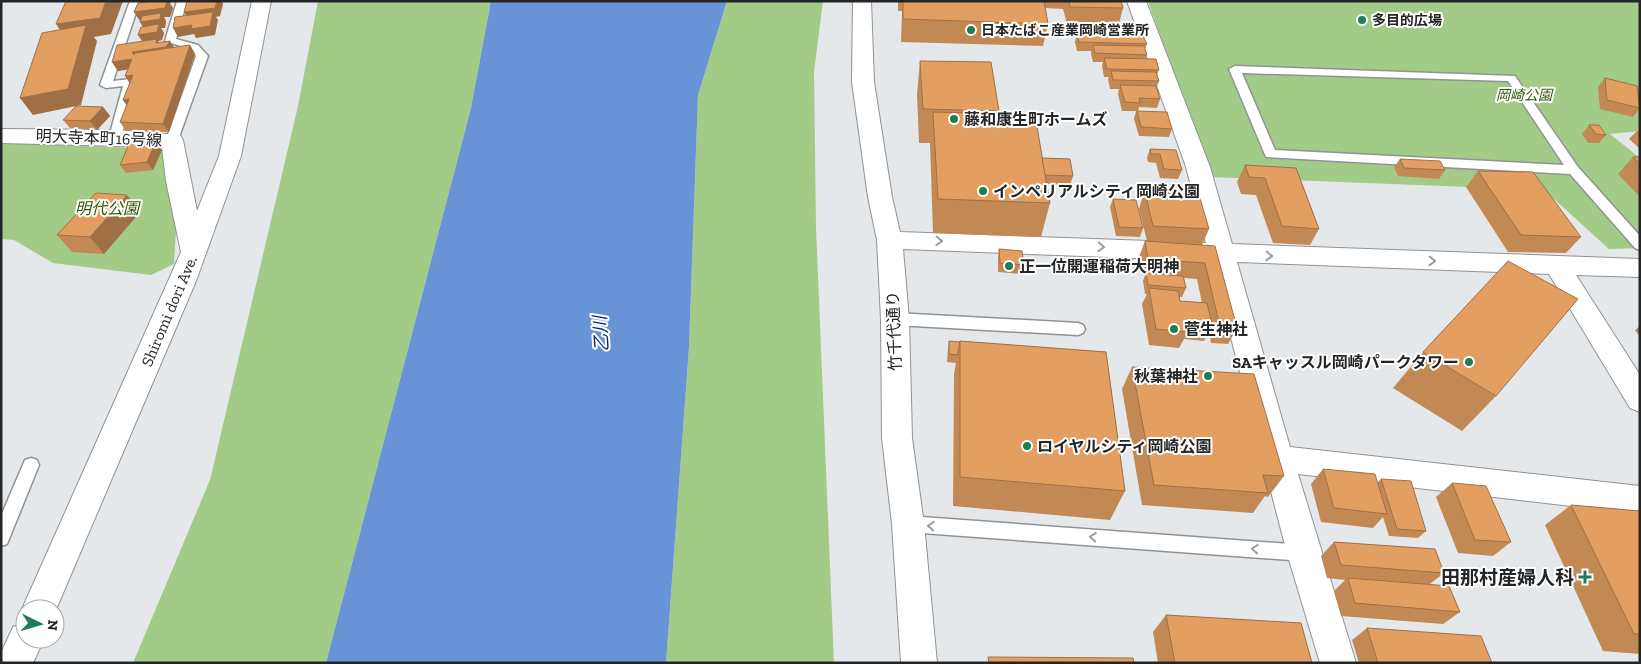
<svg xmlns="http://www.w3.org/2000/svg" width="1641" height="664" viewBox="0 0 1641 664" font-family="'Zilla Slab','Noto Sans JP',serif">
  <rect width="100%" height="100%" fill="#e5e8ea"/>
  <g fill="#a3cb88">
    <path d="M318,1h173l-20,107 -145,555h-193l77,-183 88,-374z"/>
    <path d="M727,1h96l-9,71 2,155 18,436h-168l23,-316 9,-252z"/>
    <path d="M1148,1h492v130l-30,3 30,24v90l-31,1 -65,-59 -335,-13z"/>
    <path d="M1,143l169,6 6,81 -2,34 -23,11 -98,-12 -39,-23 -13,-1z"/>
  </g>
  <path fill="#6893d6" d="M491,1h236l-29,94 -9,252 -23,316h-340l145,-555z"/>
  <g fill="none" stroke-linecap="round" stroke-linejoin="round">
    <g stroke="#909294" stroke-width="3">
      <g id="lane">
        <path d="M130,1h10l-27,80 17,-2 6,3 -15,55 -6,4 -6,-4 14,-51 -17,2 -6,-3z"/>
        <path d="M177,1h10l-11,38 22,6 10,11 -30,84 -6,4 -6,-4 30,-84 -6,-7 -25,-8z"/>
        <path d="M1235,66l280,10 63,91 62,69v14l-5,-2 -65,-74 -304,-17 -37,-88zM1242,73l266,8 56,84 -289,-15z"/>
        <path d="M895,313l183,10 5,2 2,4 -2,4 -5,2 -183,-10 -5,-2 -2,-4 2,-4z"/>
        <path d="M31,458l6,2 2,5 -32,79 -6,2v-30l24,-56z"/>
        <path d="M908,516l396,29 6,2 3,6 -3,6 -6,2 -396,-29 -6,-2 -3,-6 3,-6z"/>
      </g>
    </g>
    <g stroke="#909294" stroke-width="2">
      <g id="street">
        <path d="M252,1h19l-30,155 -45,125 -141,331v-3h-30v8l-3,-8 159,-357 -15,-71 -4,-34 -161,-4v-14l114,1 65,5 3,5 14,71 22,-55z"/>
        <path d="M853,1h18l3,81 18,115 8,35 306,11 -20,-76 -59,-166h19l64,166 22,77 408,15v18l-64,-2 64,100v37l-10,-4 -81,-134 -312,-12 53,185 350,39v28l-342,-40 58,189h-36l-33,-110 -76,-292 -308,-12 6,70 3,119 12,86 13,139h-36l-9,-139 -10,-86 -1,-119 -4,-79 -9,-43 -16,-115z"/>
        <path d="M25,622v17h19l-11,24h-32v-10l12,-26z"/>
      </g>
    </g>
    <use href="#lane" fill="#fff" fill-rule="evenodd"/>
    <use href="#street" fill="#fff" fill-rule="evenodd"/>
  </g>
  <g fill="#c38954" fill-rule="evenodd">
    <path d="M142,1h29l-1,3 3,4 -3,9h-6l2,4 -1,7h-4l3,5 -2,7 -4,1 2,2 10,-2 4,7 16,-3 5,9 -26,78 -43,-1 -6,-9 7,-17 -4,-5 7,-17 -2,-14 -10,2 -6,-9 30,-21 -4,-6 5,-8 -3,-5 1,-1 -7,-9 9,-9z"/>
    <path d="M898,1h223l2,7 -4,16h-52l-4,-15 -18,-1 3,16 -5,22 -142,-4 1,-31h-4z"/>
    <path d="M1077,34l70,10 -2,5 2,6 -2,4 14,11 -2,5 2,6 -3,8 4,10 -3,9 -18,-1 -1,4 34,18 -3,8 -30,-1 -5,-17 2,-8h-14l-4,-17 1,-5h-9l-2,-10 1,-2h-5l-2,-11 1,-4h-10l-2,-8v-3h-14l-2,-9z"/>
    <path d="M920,61l79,50v3l43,44 31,18 -3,9 -23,-1 3,19 -9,34 -108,-4 -3,-90h-11l-2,-49z"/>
    <path d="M1605,78l35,30 -7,9 -33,-8 -2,-22z"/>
    <path d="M103,107l7,9 -13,14 -27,-2 -7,-8z"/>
    <path d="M1589,125l17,10 -7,8h-11l-6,-9z"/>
    <path d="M1637,131h3v18l-11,-10z"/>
    <path d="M156,141l6,9 -9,20 -27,3 -6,-8z"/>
    <path d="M1150,149l26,1 6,20 -4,9 -18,-1 -4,-15 -8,-1 -1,-4z"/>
    <path d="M1633,157h7v40l-22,-23z"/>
    <path d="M1400,159l45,11 -6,9 -41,-3 -4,-9z"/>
    <path d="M1245,165l51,3 23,61 -9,16 -37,-2 -17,-48 -15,-1 -4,-12z"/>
    <path d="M1478,171l103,66 -15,16 -58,-1 -42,-65z"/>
    <path d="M1145,187l50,7 14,35 -7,16 35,83 -9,16 -17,-1 -2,-12 -5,10 -20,-2 -5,9 -30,-3 -7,-41 5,-10h-2l-2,-13 2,-6h-3l-3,-18 6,-16h2l-8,-32 3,-10v-4zM1184,278l13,1 5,24 -22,-2v-4h2l4,-9z"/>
    <path d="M1113,199l30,29 -3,9 -24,-1 -6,-29z"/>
    <path d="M140,212l-36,42 -32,-2 -15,-17z"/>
    <path d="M999,249l25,16 -3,9 -23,-2v-14z"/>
    <path d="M1640,326v11l-5,-7z"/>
    <path d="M949,341l157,11 19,139 -15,29 -157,-14 1,-132 2,-11 -9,-1 1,-13z"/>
    <path d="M1423,352l73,44 -34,35 -69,-43z"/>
    <path d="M1132,367l152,109 -16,21 -3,-1 -12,17 -111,-8 -20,-116z"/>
    <path d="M1323,469l54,14 4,-4 45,52 -8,7 -29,-2 -6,-19 -10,11 -52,-6 -10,-38z"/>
    <path d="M1452,483l59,59 -18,14 -35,-3 -22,-56z"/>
    <path d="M1571,505l69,6v143l-37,-3 -58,-126z"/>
    <path d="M1334,542l110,31 -14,11 30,28 -17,12 -102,-8 -7,-25 11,-11 -18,-2 -6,-22z"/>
    <path d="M1166,615l146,48h-154l-5,-31z"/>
    <path d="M1367,628l125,35h-133l-7,-23z"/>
  </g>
  <g fill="#9f6f45">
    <path d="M106,1h17l-12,33 -17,3 3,4 -16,64 -48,10 -13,-17 47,-58 -11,-16z"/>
    <path d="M142,1h29l-1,3 3,4 -3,9h-6l2,4 -1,7h-4l3,5 -2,7 -4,1 4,6 8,-6 6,9 -38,11 -6,-9 12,-9 -6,-8 8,-4 -6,-9 20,-4 -20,3 -6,-9 13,-3z"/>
    <path d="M217,1h5l1,3 -3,12 -4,1 2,3 -3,15 -19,3 -2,-4 -16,3 -5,-9 16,-8 -5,-8z"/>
    <path d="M190,45l5,9 -26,78 -6,-8z"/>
    <path d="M132,59l6,9 -20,3 -6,-9z"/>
    <path d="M133,75l-2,10 -6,-9z"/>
    <path d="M129,99v10l-6,-9z"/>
    <path d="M103,107l7,9 -13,14 -7,-9z"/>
    <path d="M156,141l6,9 -9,20 -6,-8z"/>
    <path d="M127,195l13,17 -36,42 -14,-17z"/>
  </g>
  <g fill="#e39f62" stroke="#9f6f45">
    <path d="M66,1h40l-6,17 -44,6z"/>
    <path d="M153,1h14l-2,7 -31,4 4,-9z"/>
    <path d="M187,1h30l-2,7 -31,4z"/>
    <path d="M903,1h141l4,23 -145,-5z"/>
    <path d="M1069,1h52l2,7 -53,-1z"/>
    <path d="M213,12l-3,14 -19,3 1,-4 -19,3 2,-11z"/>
    <path d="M161,13l-1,6 -20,3 2,-6z"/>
    <path d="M159,24l-2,8 -19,3 3,-8z"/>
    <path d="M86,25l-18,64 -48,9 22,-65z"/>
    <path d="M1077,34l66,2 4,8 -68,-2z"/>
    <path d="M157,39l-1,4 14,-2 -4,6 -34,5 2,3 1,-2 55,-8 -27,79 -43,-2 9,-23 -6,1 10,-25 -8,1 7,-17 -20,3 5,-17z"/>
    <path d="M1093,45l51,1 3,9 -52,-2z"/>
    <path d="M1104,58l52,1 3,11 -52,-1z"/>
    <path d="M920,61l71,1 8,49 -76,-2z"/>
    <path d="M1111,71l45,1 3,9 -46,-1z"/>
    <path d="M1605,78l32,8 3,22 -33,-8z"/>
    <path d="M1120,85l36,1 4,13 -21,-1 1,5 -15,-1z"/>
    <path d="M76,106l27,1 -13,14 -27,-1z"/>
    <path d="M1137,111l30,1 5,17 -31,-2z"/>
    <path d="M933,112l102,3 15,88 -112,-4z"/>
    <path d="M1589,125h10l7,10 -10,-1z"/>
    <path d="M156,141l-9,21 -27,3 9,-21z"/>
    <path d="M1150,149l26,1 6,20 -18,-1 -4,-15h-9z"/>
    <path d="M1633,157h7v7z"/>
    <path d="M1042,158l28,1 3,17 -28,-1z"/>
    <path d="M1400,159l40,2 5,9 -41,-2z"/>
    <path d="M1245,165l51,3 23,61 -37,-3 -17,-48 -16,-1z"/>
    <path d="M1478,171l55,1 48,65 -60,-2z"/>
    <path d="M1145,187l48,1 2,6 -49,-2z"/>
    <path d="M1145,192l54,3 10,34 -56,-3z"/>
    <path d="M96,193l31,2 -37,42 -33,-2z"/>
    <path d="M1113,199l23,1 7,28 -24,-1z"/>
    <path d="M1145,241l70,5 22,82 -17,-1 -15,-64 -57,-4z"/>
    <path d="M999,249l23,2 2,14 -24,-2z"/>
    <path d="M1508,261l70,38 -82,97 -73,-44z"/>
    <path d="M1146,273l37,3 3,12 -38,-3z"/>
    <path d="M1149,288l29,3 2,10 27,2 5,21 -27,-2 2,10 -31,-3z"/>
    <path d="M949,341l11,1 -3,13 -8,-1z"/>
    <path d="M960,341l146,11 19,139 -165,-14z"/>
    <path d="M1132,367l122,7 30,102 -21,-1 5,18 -114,-8z"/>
    <path d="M1323,469l52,5 12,40 -53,-6z"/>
    <path d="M1381,479l30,2 15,50 -29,-2z"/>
    <path d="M1452,483l34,3 25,56 -36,-2z"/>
    <path d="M1571,505l69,6v123h-6z"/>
    <path d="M1334,542l101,7 9,24 -103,-8z"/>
    <path d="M1348,578l101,8 11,26 -105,-9z"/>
    <path d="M1166,615l135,8 11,40h-137z"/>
    <path d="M1367,628l114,8 11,27h-114z"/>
    <path d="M988,657l145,1 1,5h-145z"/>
  </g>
  <defs><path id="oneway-chevron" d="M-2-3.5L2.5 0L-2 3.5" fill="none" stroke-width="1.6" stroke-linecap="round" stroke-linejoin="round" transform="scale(1.25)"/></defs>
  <g stroke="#9c9d9d">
    <use href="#oneway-chevron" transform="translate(939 241) rotate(2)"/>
    <use href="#oneway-chevron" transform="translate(1101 247) rotate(3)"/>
    <use href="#oneway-chevron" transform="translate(1269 256) rotate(2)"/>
    <use href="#oneway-chevron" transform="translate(1432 261) rotate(2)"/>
    <use href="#oneway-chevron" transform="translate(931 526) rotate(-176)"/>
    <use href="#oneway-chevron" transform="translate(1093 537) rotate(-176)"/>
    <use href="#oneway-chevron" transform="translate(1255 549) rotate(-176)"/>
  </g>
  <g fill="#1d7e56" stroke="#fff" stroke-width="2">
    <circle cx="1362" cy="20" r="5"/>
    <circle cx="971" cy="30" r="5"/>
    <circle cx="954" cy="119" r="5"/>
    <circle cx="983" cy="191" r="5"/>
    <circle cx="1009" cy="266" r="5"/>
    <circle cx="1174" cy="329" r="5"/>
    <circle cx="1469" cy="362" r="5"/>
    <circle cx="1208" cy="376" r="5"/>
    <circle cx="1027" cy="446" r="5"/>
    <path d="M1582.5 569.5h5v5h5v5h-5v5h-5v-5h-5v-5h5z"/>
  </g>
  <g text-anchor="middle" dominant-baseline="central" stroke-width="4" stroke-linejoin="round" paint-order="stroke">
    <g font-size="14" font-weight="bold" fill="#242526" stroke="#fff" text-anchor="start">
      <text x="1372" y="20">多目的広場</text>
      <text x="981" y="30">日本たばこ産業岡崎営業所</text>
    </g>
    <g font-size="14" font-style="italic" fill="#305704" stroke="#fff">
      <text x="1524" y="95">岡崎公園</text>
    </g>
    <g font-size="16" font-weight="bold" fill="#242526" stroke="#fff" text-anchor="start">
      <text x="964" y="119">藤和康生町ホームズ</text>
      <text x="993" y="191">インペリアルシティ岡崎公園</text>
      <text x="1019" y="266">正一位開運稲荷大明神</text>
      <text x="1184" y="329">菅生神社</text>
      <text x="1459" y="362" text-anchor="end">SAキャッスル岡崎パークタワー</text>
      <text x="1198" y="376" text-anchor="end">秋葉神社</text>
      <text x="1037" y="446">ロイヤルシティ岡崎公園</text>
    </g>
    <g font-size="16" fill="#242526" stroke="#fff">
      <text transform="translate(99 138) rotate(2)">明大寺本町16号線</text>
      <text transform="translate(169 311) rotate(-67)">Shiromi dori Ave.</text>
      <text transform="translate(894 331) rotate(-92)">竹千代通り</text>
    </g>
    <g font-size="16" font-style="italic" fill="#305704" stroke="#fff">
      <text x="107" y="208">明代公園</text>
    </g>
    <g font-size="18" font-style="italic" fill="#08316d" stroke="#fff">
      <text transform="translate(601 334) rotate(-94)">乙川</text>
    </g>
    <g font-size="19" font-weight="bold" fill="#242526" stroke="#fff" text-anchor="end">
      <text x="1574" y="577">田那村産婦人科</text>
    </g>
  </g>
  <rect width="1641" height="664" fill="none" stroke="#242526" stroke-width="5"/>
  <g transform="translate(40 624) rotate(95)"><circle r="24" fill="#ffffff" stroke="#a7a8a8"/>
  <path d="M0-4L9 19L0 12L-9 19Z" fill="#1d7e56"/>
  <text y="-8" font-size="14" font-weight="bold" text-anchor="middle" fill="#242526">N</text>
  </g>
</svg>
